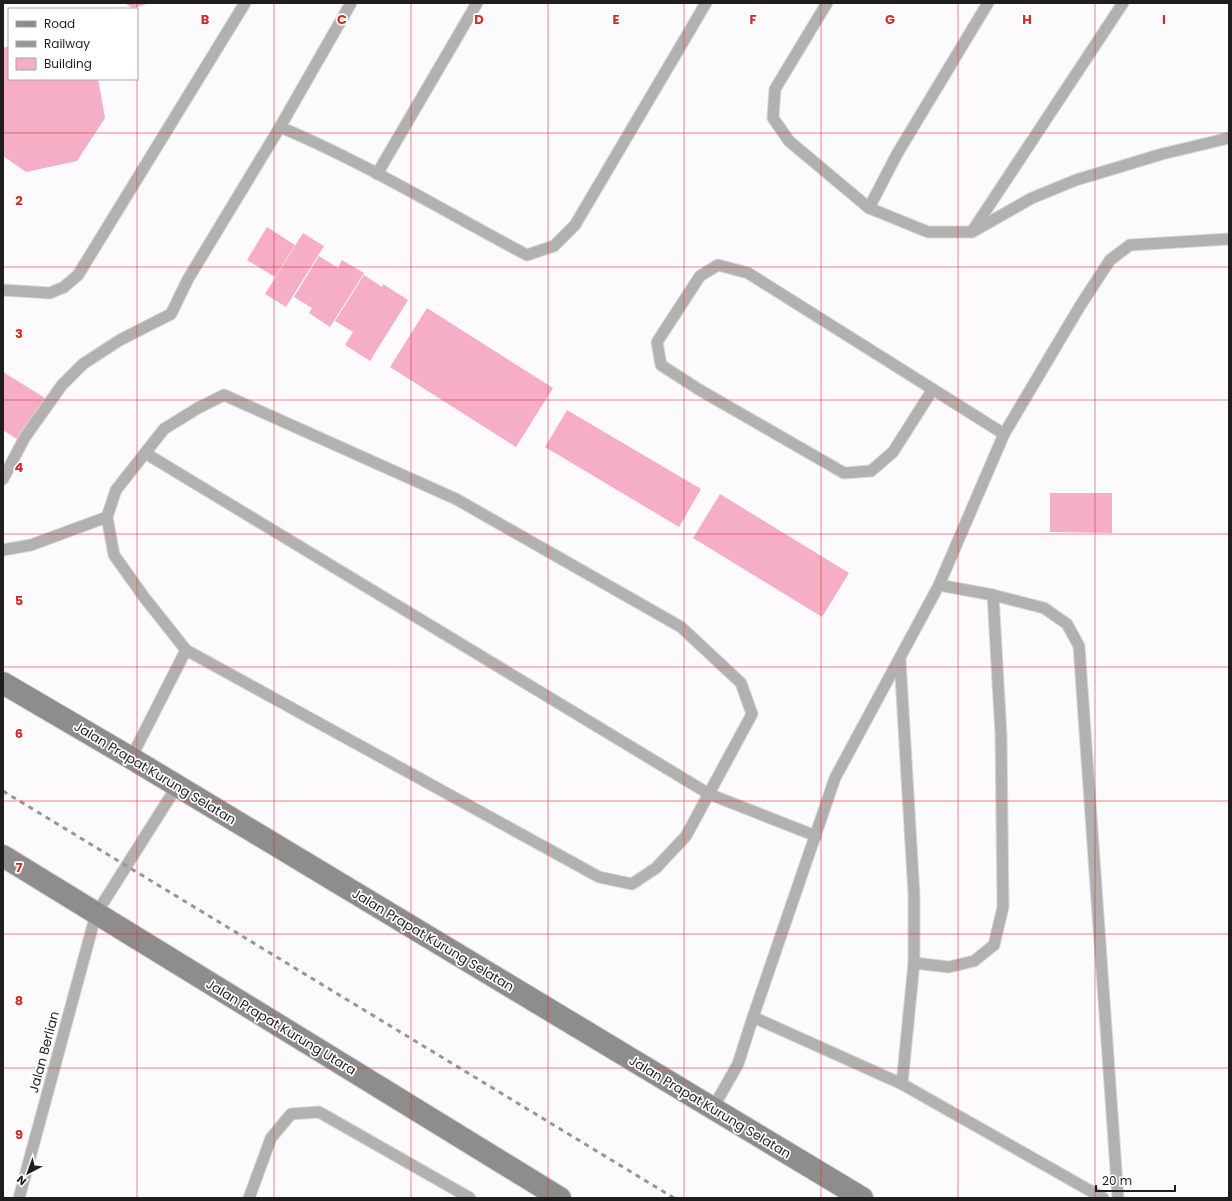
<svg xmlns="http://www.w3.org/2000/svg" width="1232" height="1201" viewBox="0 0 1232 1201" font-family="Poppins,sans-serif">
  <rect width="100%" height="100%" fill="#fdfafd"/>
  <g fill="#f5aec5">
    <path d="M124,3h26l-17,5z"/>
    <path d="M9,46v33h89l7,39 -28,43 -51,11 -23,-16v-108z"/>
    <path d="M267,227l28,18 -20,32 -28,-17z"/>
    <path d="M303,233l21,13 -38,61 -21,-13z"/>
    <path d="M319,256l19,12 4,-8 22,13 -34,54 -21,-14 3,-5 -18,-11z"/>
    <path d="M364,275l18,12 1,-3 25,16 -38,61 -25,-16 8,-13 -18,-11z"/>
    <path d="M427,308l126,80 -37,59 -126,-80z"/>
    <path d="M3,372l42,26 -27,42 -15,-10z"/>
    <path d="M567,410l134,79 -22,38 -134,-80z"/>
    <path d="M1050,493h62v40l-62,-1z"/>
    <path d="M720,494l129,79 -27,44 -129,-79z"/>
  </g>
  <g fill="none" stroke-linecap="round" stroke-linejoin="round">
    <g stroke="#d9d7d9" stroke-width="13">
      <g id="lane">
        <path d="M827,3l-52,86 -2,29 16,23 80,67"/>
        <path d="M988,3l-91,151 -28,54 59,24h44l60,-34 44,-18 86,-26 67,-16"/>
        <path d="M280,127l71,-124"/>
        <path d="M377,174l100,-171"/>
        <path d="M973,230l150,-227"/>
        <path d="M3,290l47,3 14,-6 14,-12 167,-272"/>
        <path d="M933,389l-40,63 -22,19 -27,2 -146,-84 -37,-24 -4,-23 43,-66 18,-11 30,8 256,161"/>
        <path d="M224,395l232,104 225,128 60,56 11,31 -66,122 -30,32 -24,16 -33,-7 -413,-227 -42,-53 -30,-42 -7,-38 9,-27 48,-61 34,-21z"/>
        <path d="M145,453l564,341 107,42"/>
        <path d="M3,479l22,-42 37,-52 21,-21 37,-24 51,-26 17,-35 92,-152c86,36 165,85 247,128l27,-9 21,-21 131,-222"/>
        <path d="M3,550l28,-5 76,-28"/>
        <path d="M939,585l54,10 51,13 23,16 12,22 39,552"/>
        <path d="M900,660l14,235v68l-12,121"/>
        <path d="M131,758l55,-108"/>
        <path d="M914,963l35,4 25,-6 20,-16 9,-38 -2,-172 -8,-140"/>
        <path d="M753,1017l82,-239 104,-193 65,-151 76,-128 30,-46 20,-15 99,-6"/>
        <path d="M713,1108l25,-44 15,-47 149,67 201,114"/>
        <path d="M19,1198l77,-284 81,-128"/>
        <path d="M249,1198l22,-60 20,-24 28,-2 151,86"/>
      </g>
    </g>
    <g stroke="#d9d7d9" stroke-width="24">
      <g id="secondary">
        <path d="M3,683l128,75 731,440"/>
        <path d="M3,856l557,342"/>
      </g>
    </g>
    <use href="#lane" stroke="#b2b1b0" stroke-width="11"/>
    <use href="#secondary" stroke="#8f8d8c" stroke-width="22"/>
    <path stroke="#979597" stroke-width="3" stroke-dasharray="5 5" stroke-linecap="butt" d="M3,791l671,407"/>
  </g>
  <path fill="none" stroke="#d62828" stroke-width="1" stroke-opacity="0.55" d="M137,3v6M274,3v1195M411,3v1195M548,3v1195M684,3v1195M821,3v1195M958,3v1195M1095,3v1195M137,79v1119M3,133h1226M3,267h1226M3,400h1226M3,534h1226M3,667h1226M3,801h1226M3,934h1226M3,1068h1226"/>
  <g text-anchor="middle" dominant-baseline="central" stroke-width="3.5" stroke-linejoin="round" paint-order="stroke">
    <g font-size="13" fill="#1f1e1f" stroke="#fff">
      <text transform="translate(155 773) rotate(31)">Jalan Prapat Kurung Selatan</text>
      <text transform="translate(433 940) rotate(31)">Jalan Prapat Kurung Selatan</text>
      <text transform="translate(281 1027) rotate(31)">Jalan Prapat Kurung Utara</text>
      <text transform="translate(44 1052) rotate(-75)">Jalan Berlian</text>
      <text transform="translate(710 1107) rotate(31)">Jalan Prapat Kurung Selatan</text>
    </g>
  </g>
  <g font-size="13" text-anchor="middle" font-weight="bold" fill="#d62828" stroke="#fff" stroke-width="3.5" stroke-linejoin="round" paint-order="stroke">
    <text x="205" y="24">B</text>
    <text x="342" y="24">C</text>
    <text x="479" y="24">D</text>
    <text x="616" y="24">E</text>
    <text x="753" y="24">F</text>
    <text x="890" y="24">G</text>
    <text x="1027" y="24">H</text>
    <text x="1164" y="24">I</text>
    <text x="19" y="205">2</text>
    <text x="19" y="338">3</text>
    <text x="19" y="472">4</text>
    <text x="19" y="605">5</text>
    <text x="19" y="738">6</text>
    <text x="19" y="872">7</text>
    <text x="19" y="1005">8</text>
    <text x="19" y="1139">9</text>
  </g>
  <rect width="1232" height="1201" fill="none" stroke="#1f1e1f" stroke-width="8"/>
  <rect x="8" y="8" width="130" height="72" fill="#ffffff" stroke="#a5a5a5"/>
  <rect x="16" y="21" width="20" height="6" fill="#8f8d8c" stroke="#a5a5a5"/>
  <text x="44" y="28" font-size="12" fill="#1f1e1f">Road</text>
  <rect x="16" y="41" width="20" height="6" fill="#979597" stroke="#a5a5a5"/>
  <text x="44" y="48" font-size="12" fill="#1f1e1f">Railway</text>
  <rect x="16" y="58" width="20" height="12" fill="#f5aec5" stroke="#a5a5a5"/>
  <text x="44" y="68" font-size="12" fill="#1f1e1f">Building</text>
  <g transform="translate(28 1173) rotate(221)" stroke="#ffffff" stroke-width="3" paint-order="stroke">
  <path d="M0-3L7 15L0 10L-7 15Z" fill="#1f1e1f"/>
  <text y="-6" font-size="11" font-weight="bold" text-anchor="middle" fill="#1f1e1f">N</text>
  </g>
  <path d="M1096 1185v6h79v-6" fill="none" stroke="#1f1e1f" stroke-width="2"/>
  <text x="1102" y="1185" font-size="12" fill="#1f1e1f" stroke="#ffffff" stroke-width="3" paint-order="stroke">20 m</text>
</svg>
